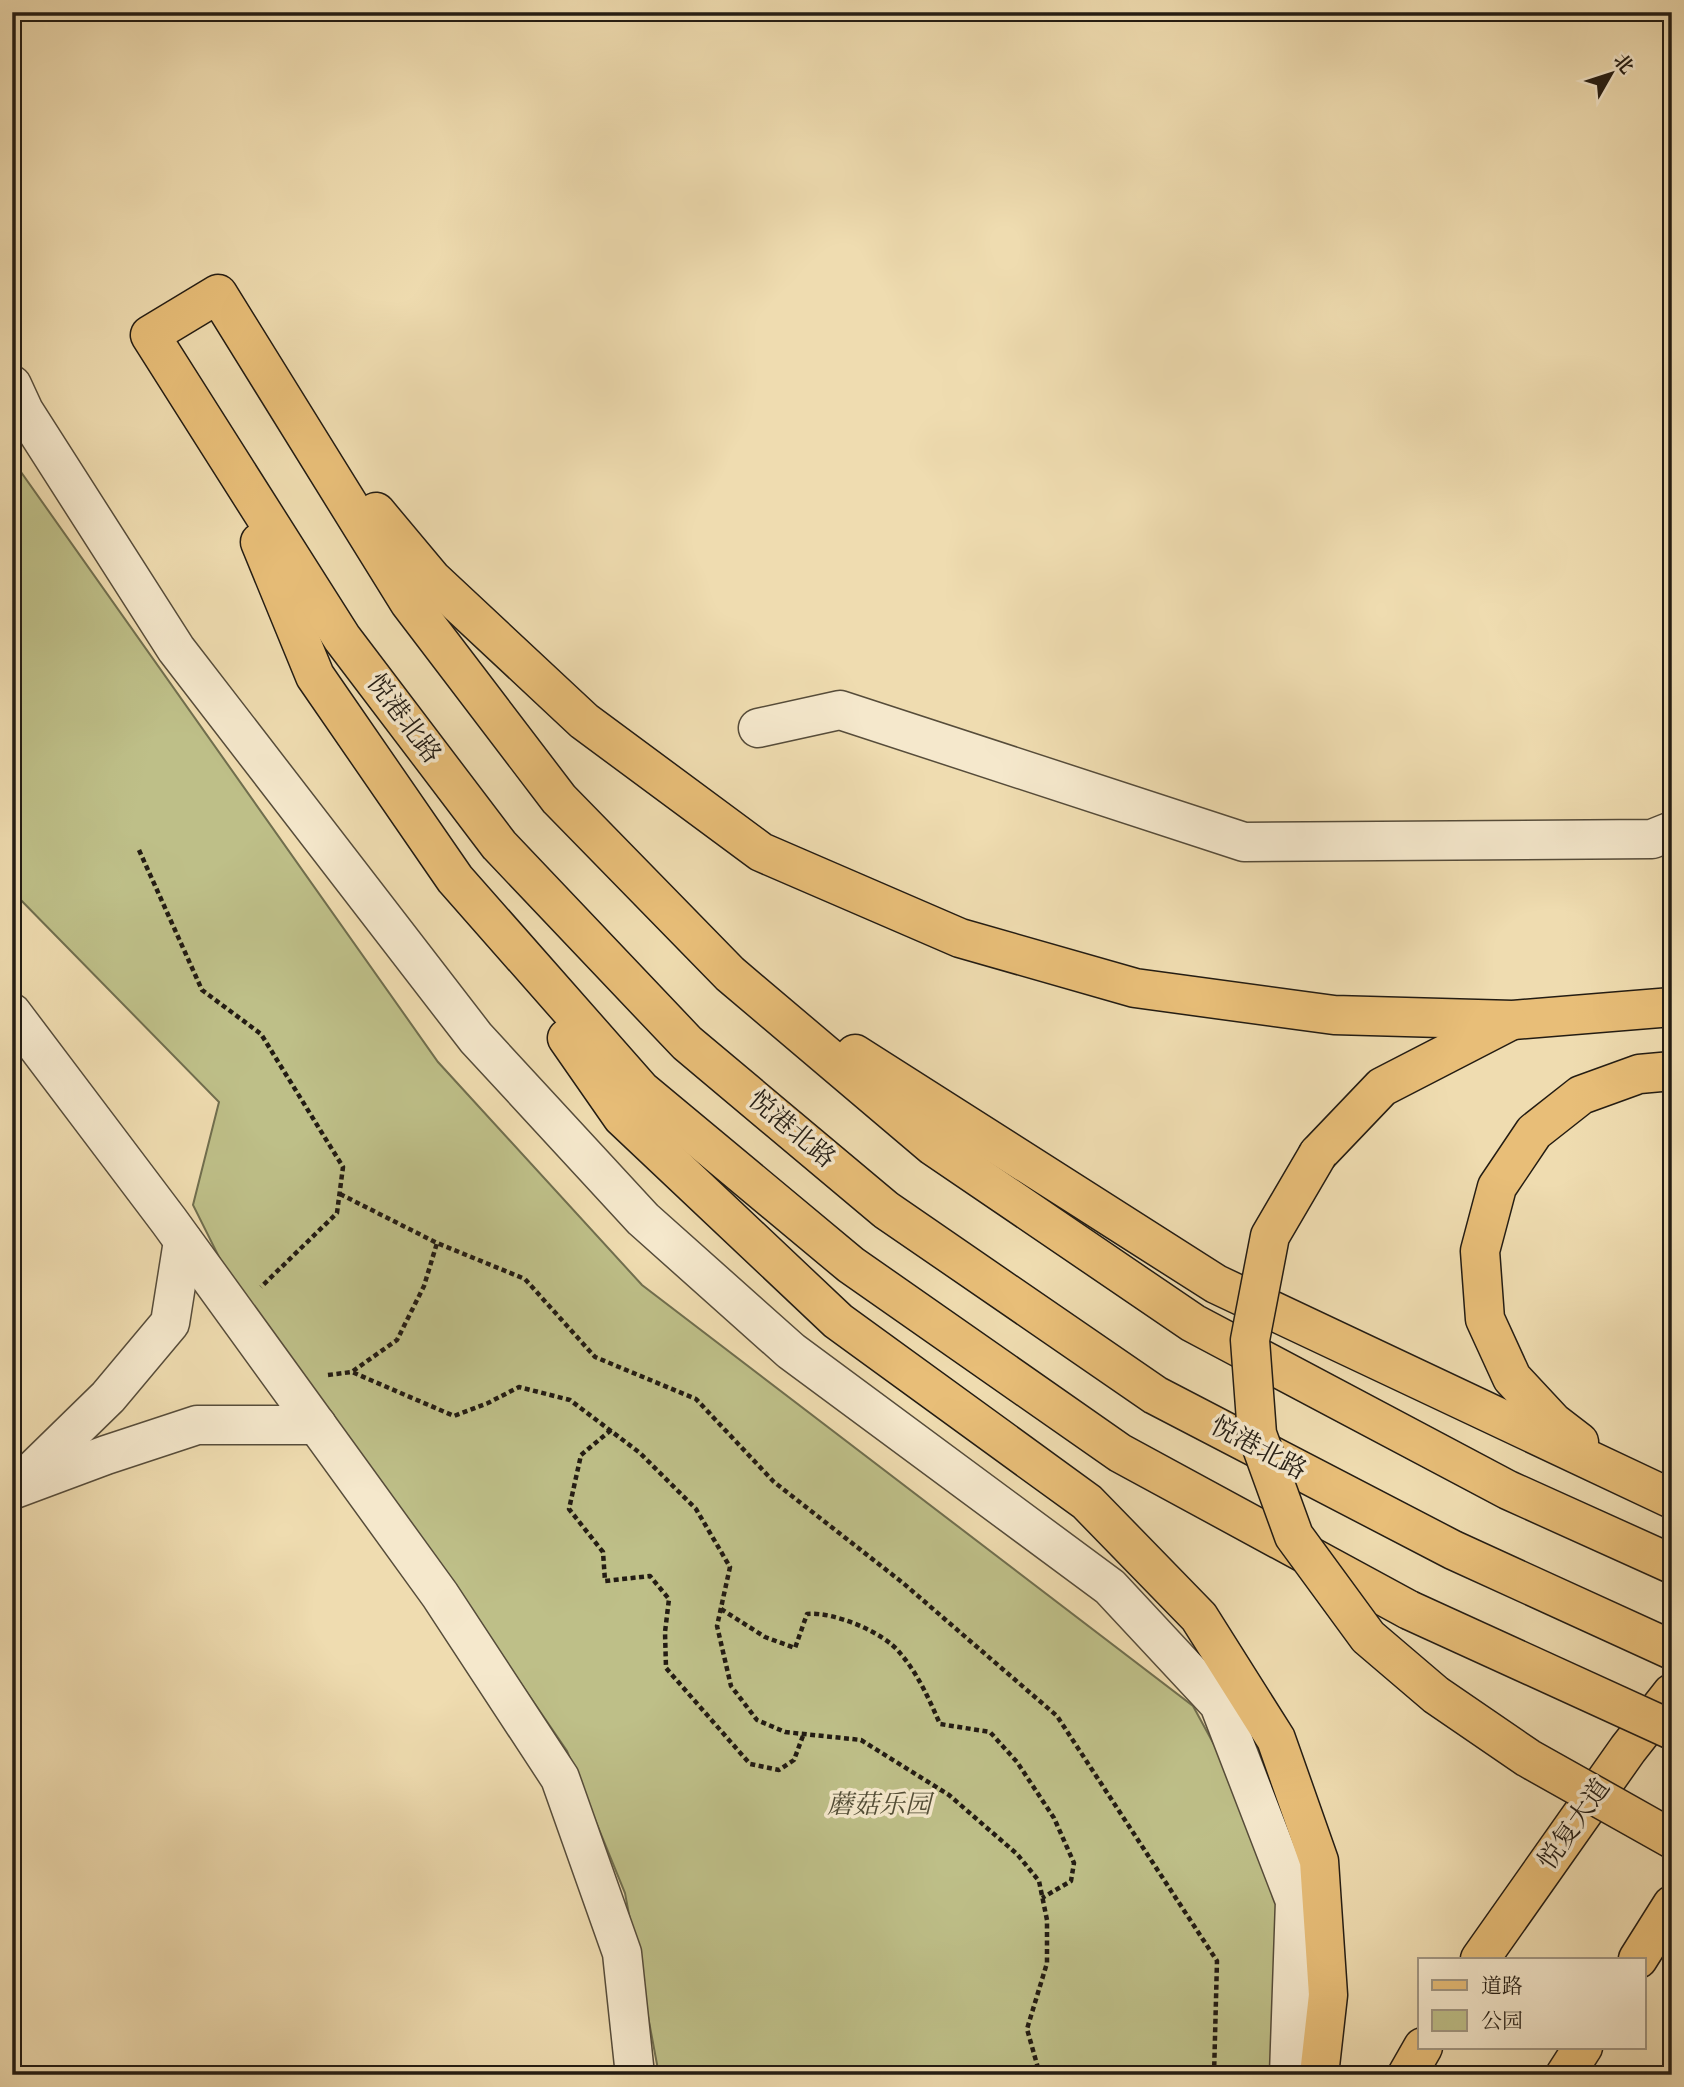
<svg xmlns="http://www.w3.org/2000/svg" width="1684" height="2087" viewBox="0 0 1684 2087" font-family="Vollkorn,'Noto Serif SC',serif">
  <rect width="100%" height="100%" fill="#efdcb0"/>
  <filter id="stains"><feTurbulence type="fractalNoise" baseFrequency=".00286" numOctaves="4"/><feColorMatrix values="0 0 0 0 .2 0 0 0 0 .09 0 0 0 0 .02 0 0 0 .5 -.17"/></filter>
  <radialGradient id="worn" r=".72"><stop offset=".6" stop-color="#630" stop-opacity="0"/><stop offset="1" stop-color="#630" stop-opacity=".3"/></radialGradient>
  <path fill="#bebf88" stroke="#706e4e" stroke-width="2" d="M12,455l9,17 417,590 204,223 551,421 78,143 14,132 -14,94h-612l-34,-182 -58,-142 -154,-225 -184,-249 -36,-72 26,-103 -207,-211z"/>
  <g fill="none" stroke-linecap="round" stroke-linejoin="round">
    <g stroke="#564c3a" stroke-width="41">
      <g id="minor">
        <path d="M12,385l12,26 152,238 300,389 167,181 148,132 319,236 109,117 76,197 -6,174"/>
        <path d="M758,728l82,-18 404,132 408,-3 20,-8"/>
        <path d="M12,1013l157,208 271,374 120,183 62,175 13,122"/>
        <path d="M23,1480l85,-83 62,-74 13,-82"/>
        <path d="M12,1490l94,-35 91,-30h120"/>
      </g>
    </g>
    <g stroke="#231c13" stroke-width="41">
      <g id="major">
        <path d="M376,512l56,67 152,142 177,131 199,86 175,50 199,27 179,5 159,-13"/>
        <path d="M260,542l55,134 140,203 186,211 210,175 269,188 289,157"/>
        <path d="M567,1038l55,79 216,204 249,181 112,115 77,122 43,122 9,134 -9,80"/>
        <path d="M855,1054l361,230 456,215"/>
        <path d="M1318,1154l64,-67 126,-65"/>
        <path d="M1579,1442l-26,-20 -41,-44 -27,-59 -5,-68 17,-64 37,-55 47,-37 58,-21 33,-3"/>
        <path d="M1672,1564l-164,-74 -315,-167 -260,-177 -203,-172 -171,-175 -150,-197 -191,-308 -68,41 192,303 157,207 188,198 199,167 269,185 298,155 219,100"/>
        <path d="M1480,1959l148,-210 44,-56"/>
        <path d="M1638,1959l34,-54"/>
        <path d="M1407,2075l16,-28"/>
        <path d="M1565,2075l18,-28"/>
      </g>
    </g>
    <g stroke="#231c13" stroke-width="4.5" stroke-dasharray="5 3.5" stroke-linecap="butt">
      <path d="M139,850l63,140 59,44 82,133 -6,46 -76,74"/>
      <path d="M340,1194l97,49 88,36 70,78 101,42 78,83 129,101 154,133 160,245 -3,114"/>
      <path d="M353,1371l44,-31 27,-54 13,-43"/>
      <path d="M328,1375l24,-3 102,44 34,-13 31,-16 51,13 70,53 56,56 34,58 -13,59 14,60 26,34 28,12 76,8 88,55 68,59 22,27 8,39v43l-20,66 13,46"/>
      <path d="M611,1430l-30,25 -12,54 34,43 2,29 45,-5 19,23 -4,33 1,36 84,96 29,6 15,-10 10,-27"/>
      <path d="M721,1609l44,28 30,11 12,-34c25,-3 77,18 93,39 18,21 29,46 40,71l50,8 27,30 37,56 20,45 -3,18 -29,17"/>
    </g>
    <use href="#minor" stroke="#f5e8cc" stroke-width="38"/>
    <use href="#major" stroke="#e8be78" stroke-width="38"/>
    <g stroke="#231c13" stroke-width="41" stroke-linecap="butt">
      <g id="major-bridge">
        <path d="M1318,1154l-48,82 -20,104 7,94 37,102 74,101 68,58 92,63 144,81"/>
        <path d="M1409,1610l263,120"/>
      </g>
    </g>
    <use href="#major-bridge" stroke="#e8be78" stroke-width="38"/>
  </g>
  <g text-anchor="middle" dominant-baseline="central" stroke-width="7" stroke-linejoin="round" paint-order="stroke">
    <g font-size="26" fill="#231c13" stroke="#f5e8cc">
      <text transform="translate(403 719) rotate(53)">悦港北路</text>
      <text transform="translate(791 1130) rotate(40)">悦港北路</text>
      <text transform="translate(1258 1449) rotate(28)">悦港北路</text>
      <text transform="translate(1575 1825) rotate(-55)">悦复大道</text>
    </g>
    <g font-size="26" font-style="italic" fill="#524d36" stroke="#f5e8cc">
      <text x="879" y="1806">蘑菇乐园</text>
    </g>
  </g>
  <rect width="1684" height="2087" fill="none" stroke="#efdcb0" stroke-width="42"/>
  <rect x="14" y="14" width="1656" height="2059" fill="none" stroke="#231c13" stroke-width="3.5"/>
  <rect x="21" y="21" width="1642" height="2045" fill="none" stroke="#231c13" stroke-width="2"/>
  <rect x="1418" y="1958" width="228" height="91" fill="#f5e8cc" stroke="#a19682" stroke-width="2"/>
  <rect x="1432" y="1980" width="35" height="10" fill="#e8be78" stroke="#a19682" stroke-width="2"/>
  <text x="1481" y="1993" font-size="21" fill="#231c13">道路</text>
  <rect x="1432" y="2010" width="35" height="21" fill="#bebf88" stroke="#a19682" stroke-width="2"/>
  <text x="1481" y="2028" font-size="21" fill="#231c13">公园</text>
  <g transform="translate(1611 74) rotate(51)" stroke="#f5e8cc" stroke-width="5" paint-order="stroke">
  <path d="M0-5L12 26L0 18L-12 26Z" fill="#231c13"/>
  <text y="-10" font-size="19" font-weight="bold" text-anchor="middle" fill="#231c13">北</text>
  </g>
  <rect width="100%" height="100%" filter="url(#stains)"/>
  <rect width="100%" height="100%" fill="url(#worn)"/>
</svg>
